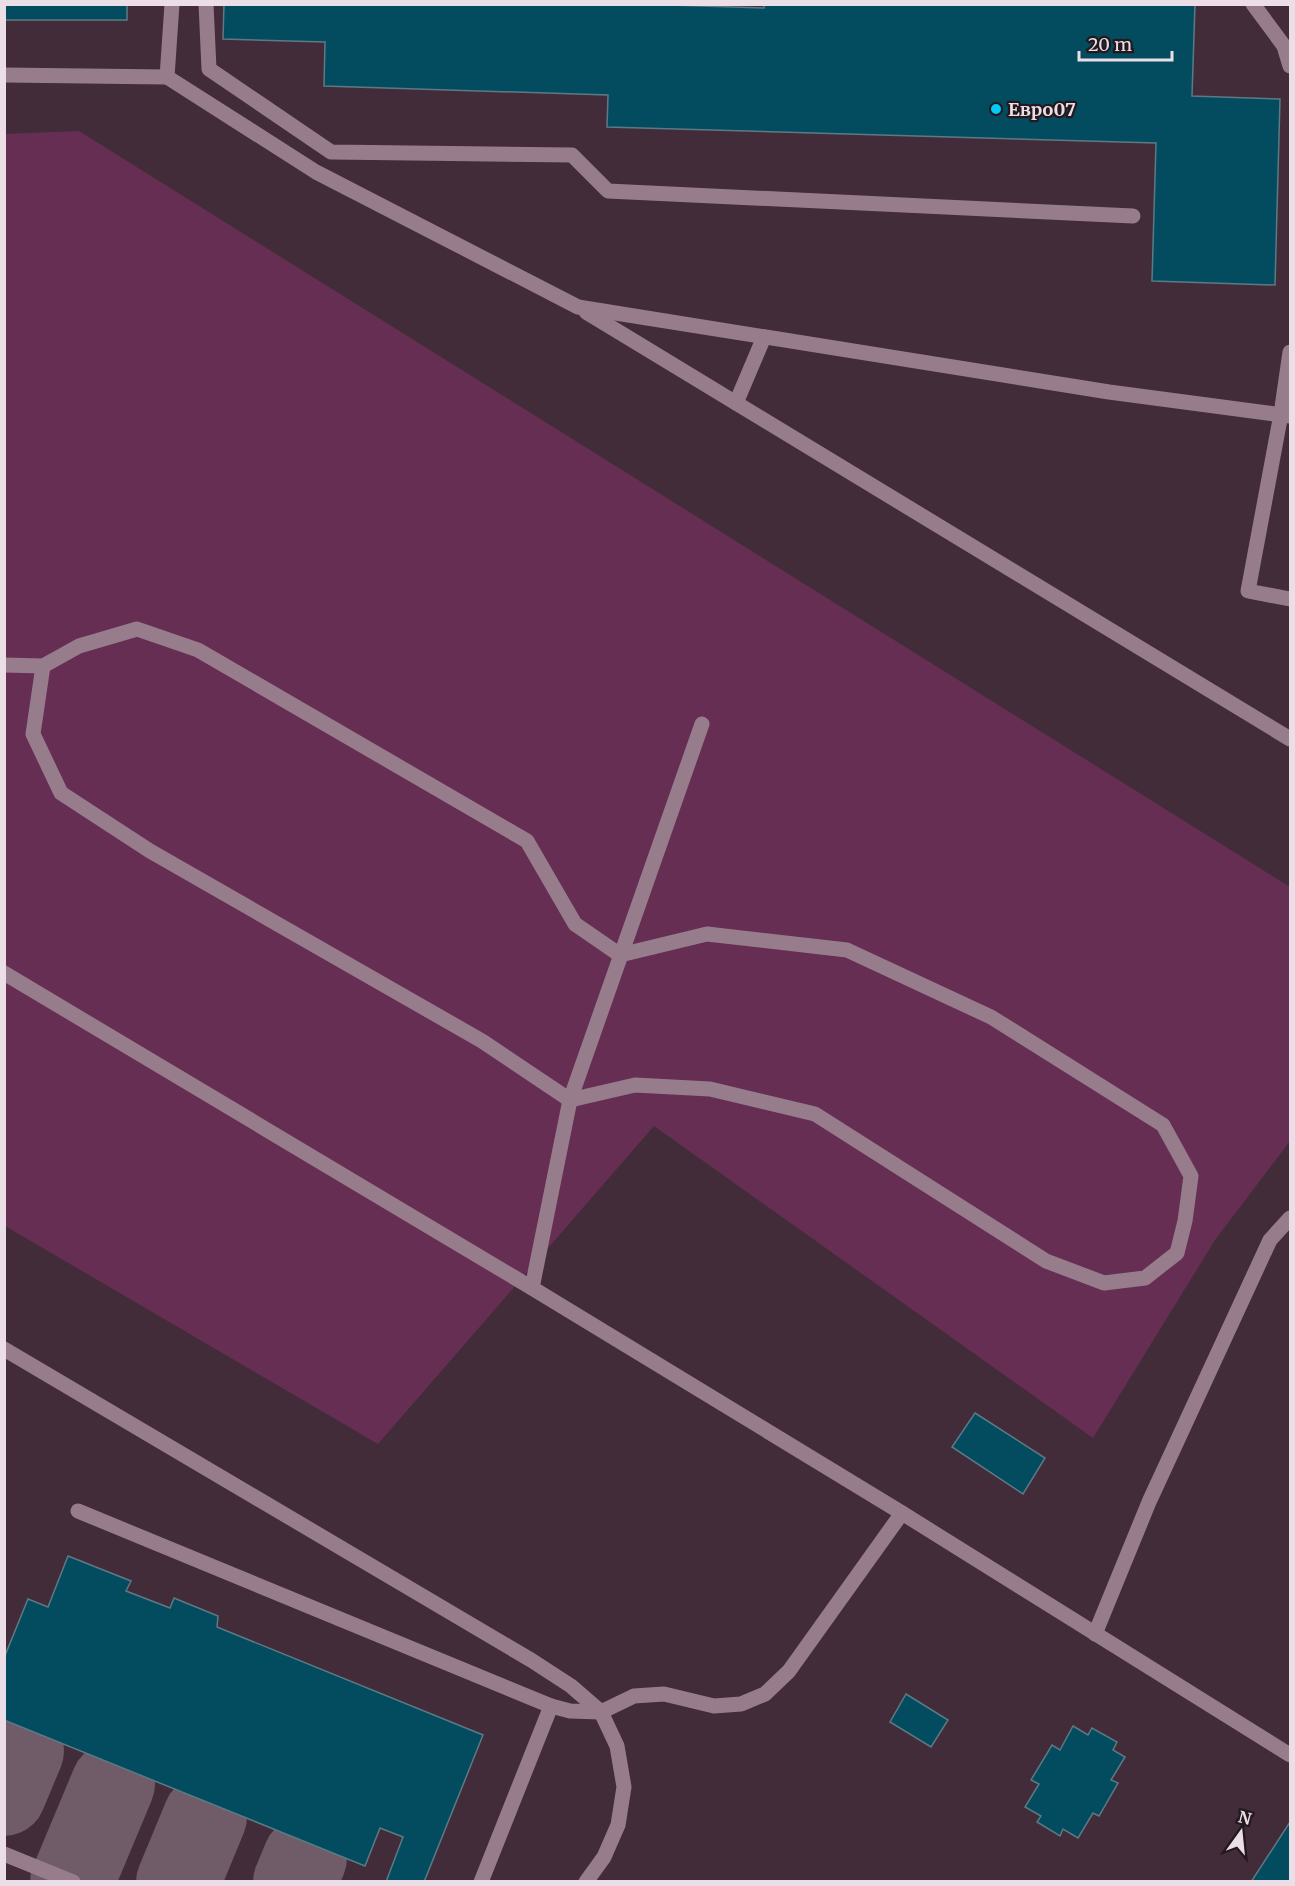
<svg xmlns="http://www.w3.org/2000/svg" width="1295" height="1886" viewBox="0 0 1295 1886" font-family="Merriweather,serif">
  <rect width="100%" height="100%" fill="#422c39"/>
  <path fill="#662e53" d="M79,131l1211,756v254l-75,99 -122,198 -439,-312 -276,318 -373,-218v-1092z"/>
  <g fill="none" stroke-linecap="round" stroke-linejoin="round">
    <g stroke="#705c68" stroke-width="84">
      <path d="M4,1794l18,-43"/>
      <path d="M72,1882l41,-98"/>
      <path d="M178,1882l27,-65"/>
      <path d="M295,1882l10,-24"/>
    </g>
  </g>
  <g fill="#034c5f" stroke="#5c7a85" stroke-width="1.5">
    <rect x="4" y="4" width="123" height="16"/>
    <path d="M224,4h414l126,4v-4h431l-3,92 88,3 -5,186 -123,-4 4,-138 -549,-16 1,-32 -284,-9 1,-44 -102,-3z"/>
    <path d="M975,1413l70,45 -22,36 -71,-47z"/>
    <path d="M68,1556l63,25 -5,10 44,17 4,-10 44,18 -1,11 266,108 -59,147h-38l17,-45 -23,-9 -15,38 -361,-146v-62l24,-59 20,8z"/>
    <path d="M906,1694l42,26 -17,27 -41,-25z"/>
    <path d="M1073,1726l15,9 4,-7 25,14 -4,8 12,7 -14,23 7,3 -19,33 -6,-3 -15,25 -15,-9 -3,7 -23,-14 4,-6 -16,-9 14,-23 -8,-4 21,-35 8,5z"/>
    <path d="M1290,1822v60h-39z"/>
  </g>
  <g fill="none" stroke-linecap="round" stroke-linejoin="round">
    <g stroke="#977d8c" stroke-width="15">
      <path d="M172,4l-5,73 149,95 262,135 531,85 181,24"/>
      <path d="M206,4l3,65 122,83 241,3 36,36 525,25"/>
      <path d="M1253,4l31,42 6,20"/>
      <path d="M4,75l163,2"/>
      <path d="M586,312l704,427"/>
      <path d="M1290,352l-9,62 -33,177 42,8"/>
      <path d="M736,403l28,-66"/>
      <path d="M4,665l39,1 36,-20 58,-17 61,21 329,191 48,83 45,31 87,-21 140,16 144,67 172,108 28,51 -6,45 -8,32 -32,25 -41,5 -58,-22 -231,-147 -105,-25 -75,-4 -65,15 -38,188"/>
      <path d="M43,666l-10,68 28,59 89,58 332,190 88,59 132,-376"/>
      <path d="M4,973l528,315 370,225 388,242"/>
      <path d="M4,1349l527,311 40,26 30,26 16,34 7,41 -6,38 -14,32 -18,25"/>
      <path d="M78,1511l473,195"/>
      <path d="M1095,1634l54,-132 121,-262 20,-22"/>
      <path d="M4,1854l69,28"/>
      <path d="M481,1882l70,-176 19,5 31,1 33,-16 30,-2 50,12 27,-2 24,-10 24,-23 113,-158"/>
    </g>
  </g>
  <circle fill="#03cbf9" stroke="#22181e" stroke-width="2" cx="996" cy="109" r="6"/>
  <g text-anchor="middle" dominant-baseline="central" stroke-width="4.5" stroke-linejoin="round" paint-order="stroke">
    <g font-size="18" font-weight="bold" fill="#ecdee6" stroke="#22181e" text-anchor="start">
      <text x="1008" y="109">Евро07</text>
    </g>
  </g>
  <rect width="1295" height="1886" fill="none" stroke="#ecdee6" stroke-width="12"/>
  <g transform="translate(1241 1832) rotate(15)" stroke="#22181e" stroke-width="4.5" paint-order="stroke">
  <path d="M0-4.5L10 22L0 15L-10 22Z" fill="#ecdee6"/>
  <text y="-9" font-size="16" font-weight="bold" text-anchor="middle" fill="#ecdee6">N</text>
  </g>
  <path d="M1079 51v9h93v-9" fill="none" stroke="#ecdee6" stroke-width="3"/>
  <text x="1088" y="51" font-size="18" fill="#ecdee6" stroke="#22181e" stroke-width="4.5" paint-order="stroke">20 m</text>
</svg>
